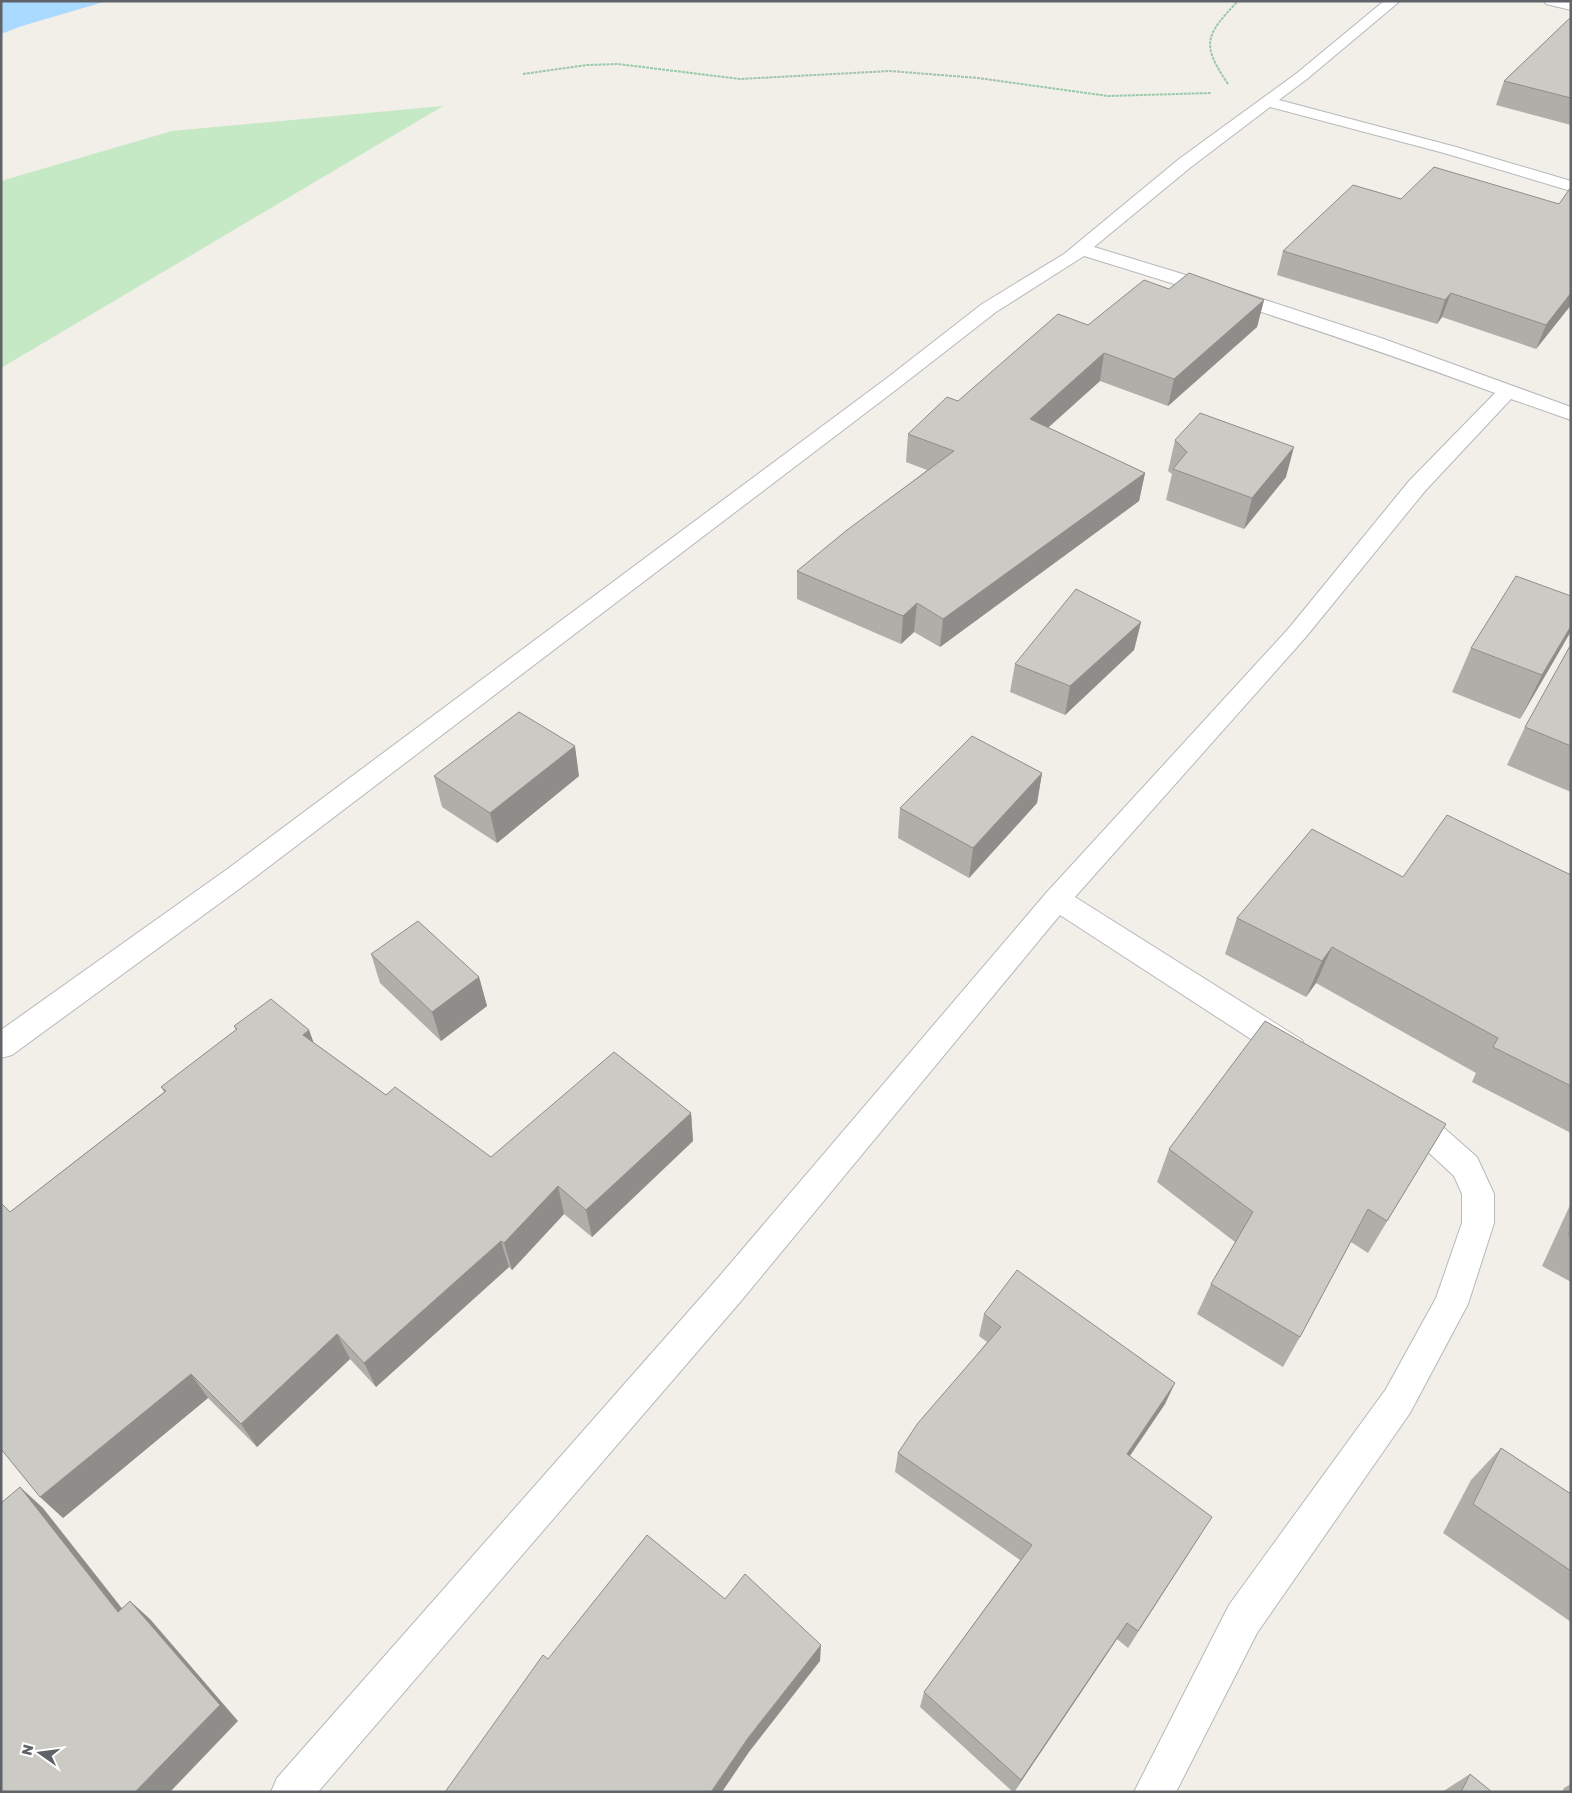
<svg xmlns="http://www.w3.org/2000/svg" width="1572" height="1793" viewBox="0 0 1572 1793" font-family="'Golos Text',sans-serif">
  <rect width="100%" height="100%" fill="#f1efe8"/>
  <path fill="#c5e8c5" d="M443,106l-442,262v-187l171,-50z"/>
  <path fill="#aadaff" d="M1,1h106l-85,25 -21,8z"/>
  <g fill="none" stroke-linecap="round" stroke-linejoin="round">
    <g stroke="#b5b8bc" stroke-width="2">
      <g id="minor">
        <path d="M1384,1h16l-93,78 -28,21 177,47 115,34v10l-127,-38 -174,-46 -79,60 -97,80 141,43 146,48 190,69v13l-60,-21 -86,92 -120,147 -230,259 227,143 4,9 -4,9 -11,3 -11,-3 -220,-143 -319,386 -423,491h-47l6,-14 440,-499 330,-387 242,-264 120,-147 86,-88c-136,-50 -273,-95 -411,-137l-88,56 -95,74 -655,498 -234,171 -11,3v-28l225,-160 661,-492 95,-74 82,-50 115,-95 118,-86z"/>
        <path d="M1544,1l27,1v8l-25,-6z"/>
        <path d="M1405,1105l31,16 41,36 17,37v29l-26,81 -58,109 -153,220 -81,159h-42l95,-187 157,-216 50,-91 26,-75v-29l-8,-18 -40,-37 -20,-12 -4,-9 4,-9z"/>
      </g>
    </g>
    <g stroke="#9cc7a9" stroke-width="2" stroke-dasharray="3 1" stroke-linecap="butt">
      <path d="M523,74l64,-9 31,-1 122,15 150,-8 88,7 130,18 103,-3"/>
      <path d="M1228,84c-28,-41 -22,-49 10,-83"/>
    </g>
    <use href="#minor" fill="#fff" fill-rule="evenodd"/>
  </g>
  <g fill="#afaea9">
    <path d="M1571,17v108l-75,-20 8,-24z"/>
    <path d="M1283,251l288,54 -35,44 -94,-32 -5,7 -160,-49z"/>
    <path d="M1169,289l95,11 -7,27 -89,79 -68,-25 -52,47 97,45 -6,28 -199,146 -26,-15 -13,12 -104,-45v-28l130,-101 -21,-8 2,-28 50,-33 130,-76z"/>
    <path d="M1175,440l111,37 -42,52 -78,-29 6,-26 -4,-3z"/>
    <path d="M1571,596v35l-8,14 -43,74 -68,-27 19,-44z"/>
    <path d="M1141,622l-7,28 -69,65 -55,-23 5,-28z"/>
    <path d="M1571,646v146l-64,-27 18,-38z"/>
    <path d="M1042,773l-5,30 -68,75 -71,-40 2,-30z"/>
    <path d="M434,776h145l-82,67 -55,-36z"/>
    <path d="M1571,875v258l-99,-51 4,-9 -160,-90 -10,14 -81,-43 12,-36 166,-41z"/>
    <path d="M371,954l108,23 8,29 -46,35 -61,-58z"/>
    <path d="M234,1026l75,4 4,12 73,53 105,62 200,-44 2,28 -101,96 -28,-23 -52,56 -3,-3 -133,120 -26,-28 -93,88 -49,-49 -145,120 -53,-306 154,-120 -3,-5 75,-57z"/>
    <path d="M1446,1124l-78,129 -17,-11 -51,95 -17,30 -86,-53 14,-30 24,-42 -78,-60 12,-33z"/>
    <path d="M1571,1203v79l-29,-16z"/>
    <path d="M984,1314l181,90 -35,52 70,80 -72,112 -11,-9 -103,153h-1l-93,-85 4,-15 96,-132 -125,-88 3,-19 89,-111 -8,-6z"/>
    <path d="M1501,1448l70,46v128l-128,-89 28,-53z"/>
    <path d="M1470,1774l22,18h-50z"/>
    <path d="M1571,1784v8h-9l2,-4z"/>
  </g>
  <g fill="#8f8d8a">
    <path d="M1451,293l-9,24 -5,7 8,-24z"/>
    <path d="M1571,293v12l-35,44 10,-24z"/>
    <path d="M1264,300l-7,27 -89,79 6,-27z"/>
    <path d="M1104,353l-4,28 -74,66 4,-28z"/>
    <path d="M1294,447l-8,30 -42,52 8,-31z"/>
    <path d="M1145,473l-6,28 -199,146 3,-28z"/>
    <path d="M917,603l-3,29 -13,12 2,-28z"/>
    <path d="M1141,622l-7,28 -69,65 5,-29z"/>
    <path d="M1571,626v5l-8,14 -43,74 22,-44z"/>
    <path d="M575,746l4,30 -82,67 -7,-30z"/>
    <path d="M1042,773l-5,30 -68,75 4,-30z"/>
    <path d="M1332,947l-16,36 -10,14 16,-36z"/>
    <path d="M479,977l8,29 -46,35 -9,-29z"/>
    <path d="M309,1030l11,30 -17,-25z"/>
    <path d="M691,1113l2,28 -101,96 -6,-27z"/>
    <path d="M558,1186l6,28 -52,56 -8,-27z"/>
    <path d="M501,1241l8,26 -133,120 -12,-24z"/>
    <path d="M337,1334l13,25 -93,88 -16,-23z"/>
    <path d="M191,1374l17,24 -145,120 -23,-21z"/>
    <path d="M1175,1383l-10,21 -47,69 9,-19z"/>
    <path d="M20,1487l23,21 96,122 -21,-18z"/>
    <path d="M130,1601l20,18 88,102 -68,71h-35z"/>
    <path d="M1127,1623l-10,16 -103,153 7,-12z"/>
    <path d="M821,1645l-1,16 -71,91 -27,40h-11l37,-54z"/>
  </g>
  <g fill="#cccac5" stroke="#8f8d8a">
    <path d="M1571,17v81l-67,-17z"/>
    <path d="M1434,167l125,37 12,-17v106l-25,32 -95,-32 -6,7 -162,-49 70,-66 48,14z"/>
    <path d="M1189,273l75,27 -90,79 -70,-26 -74,66 115,54 -202,146 -26,-16 -14,13 -106,-45 50,-41 107,-79 -46,-17 39,-37 11,4 100,-87 30,11 56,-45 25,9z"/>
    <path d="M1200,413l94,34 -42,51 -79,-29 14,-17 -12,-12z"/>
    <path d="M1516,576l55,20v30l-29,49 -71,-27z"/>
    <path d="M1076,589l65,33 -71,64 -55,-22z"/>
    <path d="M1570,646h1v100l-46,-19z"/>
    <path d="M519,712l56,34 -85,67 -56,-37z"/>
    <path d="M972,736l70,37 -69,75 -73,-40z"/>
    <path d="M1447,815l124,60v211l-78,-39 5,-9 -166,-91 -10,14 -85,-43 75,-89 91,48z"/>
    <path d="M418,921l61,56 -47,35 -61,-58z"/>
    <path d="M271,999l38,31 -6,5 83,60 9,-8 96,70 123,-105 77,61 -105,97 -28,-24 -54,57 -3,-2 -137,122 -27,-29 -96,90 -50,-50 -151,123 -39,-48v-246l9,9 156,-121 -5,-4 76,-58 -3,-3z"/>
    <path d="M1265,1021l181,103 -59,97 -19,-12 -68,128 -89,-53 42,-72 -84,-63z"/>
    <path d="M1571,1229v7l-3,-1z"/>
    <path d="M1017,1270l158,113 -48,71 85,63 -74,114 -11,-8 -106,157 -97,-88 108,-147 -134,-92 20,-30 83,-96 -17,-13z"/>
    <path d="M1501,1448l70,46v77l-98,-67z"/>
    <path d="M20,1487l98,125 12,-11 90,104 -85,87h-134v-289z"/>
    <path d="M647,1535l78,64 20,-25 76,71 -73,93 -37,54h-266l98,-137 5,4z"/>
    <path d="M1470,1774l22,18h-31z"/>
  </g>
  <rect width="1572" height="1793" fill="none" stroke="#5f6368" stroke-width="5"/>
  <g transform="translate(40 1753) rotate(284)" stroke="#ffffff" stroke-width="4" paint-order="stroke">
  <path d="M0-4L9 19L0 12L-9 19Z" fill="#5f6368"/>
  <text y="-8" font-size="14" font-weight="bold" text-anchor="middle" fill="#5f6368">N</text>
  </g>
</svg>
